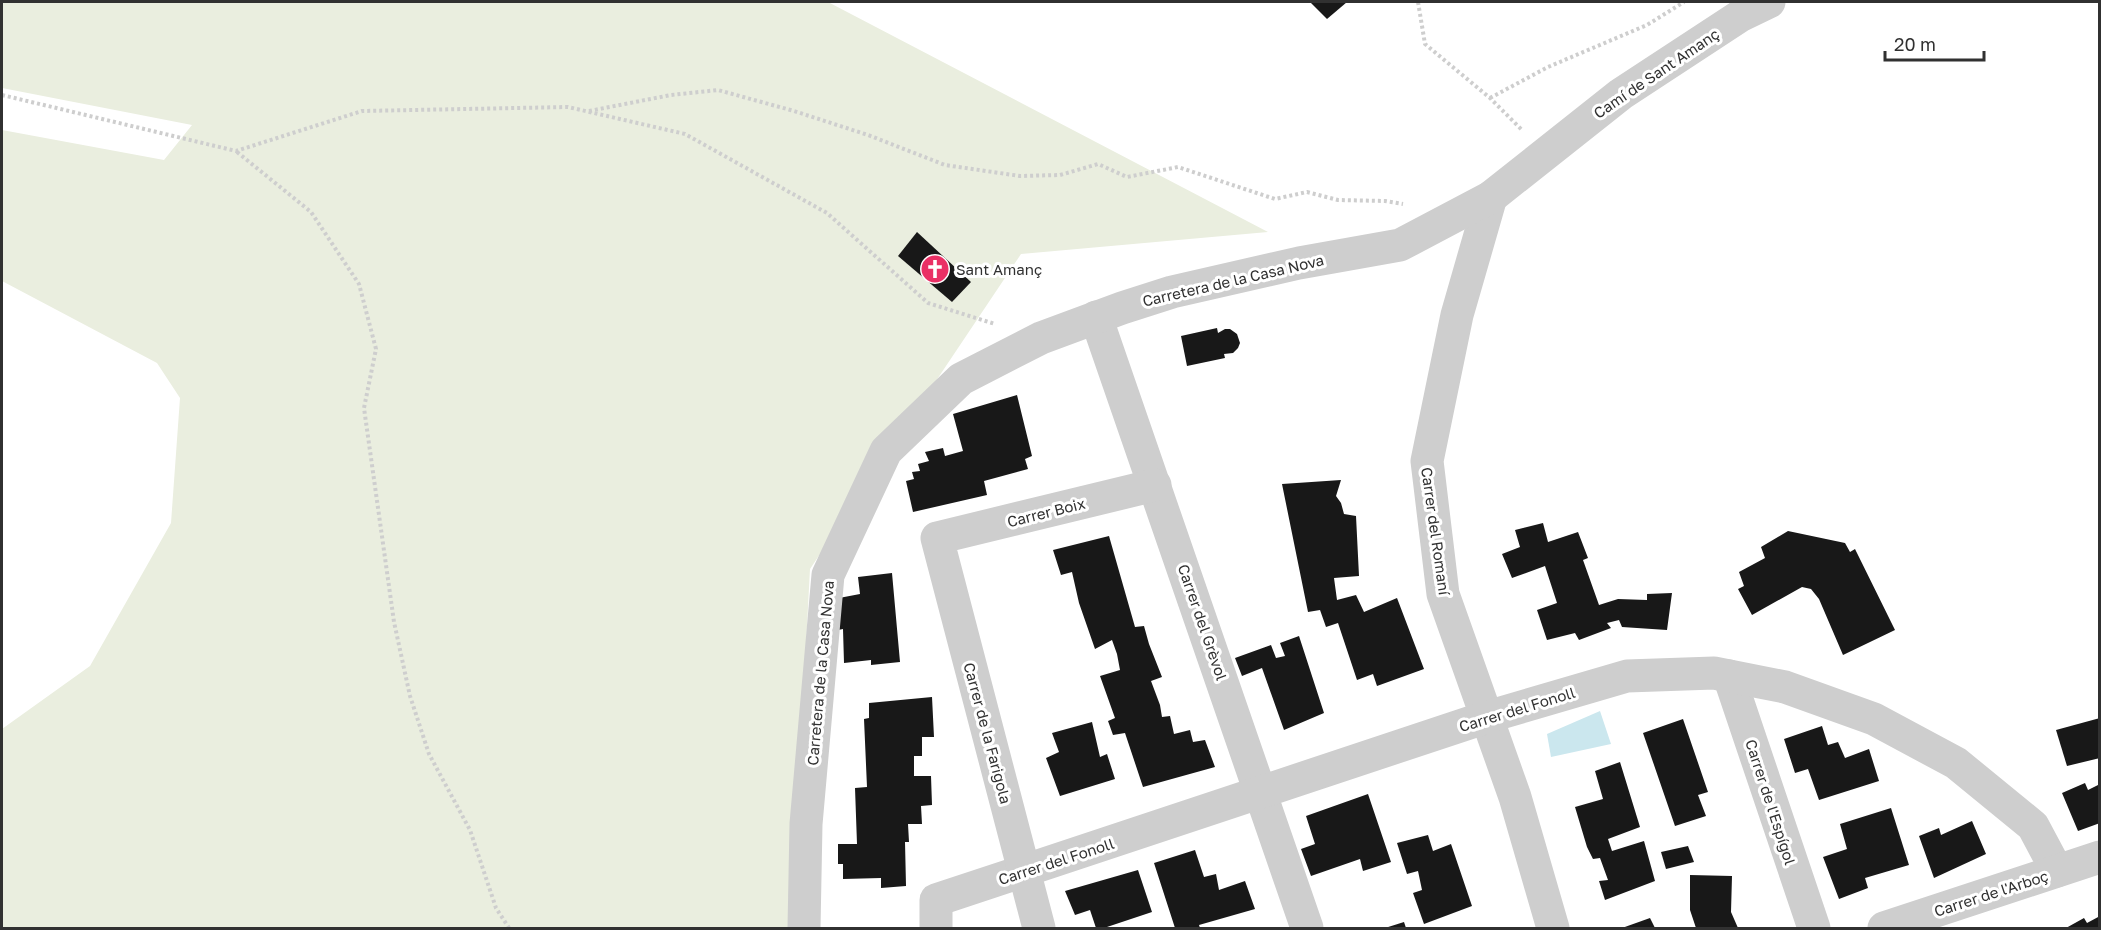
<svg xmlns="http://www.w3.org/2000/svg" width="2101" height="930" viewBox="0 0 2101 930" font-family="'Golos Text',sans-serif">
  <rect width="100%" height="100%" fill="#fff"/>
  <path fill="#eaeedf" d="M2,2h826l440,230 -247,22 -211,315 -19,359h-789v-199l88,-63 81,-143 9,-125 -23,-35 -155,-82v-151l162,30 28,-35 -190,-37z"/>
  <path fill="#cbe7ee" d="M1600,711l11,33 -60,13 -4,-23z"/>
  <g fill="#181818">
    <path d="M1310,2h37l-20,17z"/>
    <path d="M917,232l54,50 -19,20 -54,-46z"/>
    <path d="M1217,328l1,5 7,-4h5l7,5 3,9 -2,5 -5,5 -9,1 1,4 -38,8 -6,-30z"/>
    <path d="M1017,395l15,61 -7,3 3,10 -44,12 3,14 -74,17 -7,-31 8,-2 -2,-7 8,-1 -2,-7 11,-3 -4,-9 18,-4 2,8 18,-5 -10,-37z"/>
    <path d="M1341,480l-5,16 5,7 3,11 12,2 3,60 -25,2 3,22 19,-5 8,17 33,-14 27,71 -47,17 -4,-12 -16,6 -19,-57 -12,4 -6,-17 -12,2 -26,-128z"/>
    <path d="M1543,523l5,19 30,-10 10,26 -5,2 16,45 19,-6 29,1v-6l25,-1 -5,37 -45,-3 -3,-7 -12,3 4,5 -32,12 -4,-7 -28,7 -10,-30 20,-7 -12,-37 -33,12 -10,-24 18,-7 -5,-17z"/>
    <path d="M1788,531l57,12 5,9 5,-3 40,81 -52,25 -24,-56 -8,-10 -9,-2 -50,28 -14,-26 6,-3 -5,-14 26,-14 -4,-11z"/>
    <path d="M1109,536l26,91 9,-1 5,18 13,33 -11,4 9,24 2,12 8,-1 4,18 16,-4 3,12 12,-2 10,27 -72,20 -18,-54 -12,2 -5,-14 7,-3 -15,-42 20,-6 -3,-16 -5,-14 -17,9 -16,-46 -7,-31 -11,3 -8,-25z"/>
    <path d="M892,573l8,89 -29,3v-5l-27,3 -1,-34 -5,1 1,-32 21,-4 -2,-17z"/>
    <path d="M1299,636l25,77 -40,17 -22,-62 -20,8 -7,-18 36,-13 5,13 9,-2 -5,-13z"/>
    <path d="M932,697l2,40h-12v19h-8v20h17l1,29 -11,1 1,18h-14l1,18h-4l1,44 -25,2v-10l-38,1v-15h-5v-20h19l-2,-56 12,-1 -3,-68 5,-1v-15z"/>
    <path d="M2100,718v40l-33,8 -11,-36z"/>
    <path d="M1683,719l25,73 -10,3 8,21 -31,10 -32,-93z"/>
    <path d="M1092,722l8,35 7,-3 8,25 -55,17 -14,-38 13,-6 -7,-19z"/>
    <path d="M1822,726l6,19 10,-3 7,16 24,-9 10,32 -60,19 -11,-31 -13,4 -11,-34z"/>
    <path d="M1620,762l20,65 -32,12 4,12 32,-10 11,40 -50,19 -6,-19 9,-1 -8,-22 -7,1 -6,-12 -12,-40 28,-8 -8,-28z"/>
    <path d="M2085,783l3,7 12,-6v39l-22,8 -16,-38z"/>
    <path d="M1368,794l23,68 -28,9 -3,-12 -49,17 -10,-27 14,-5 -9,-28z"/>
    <path d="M1891,808l18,57 -44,13 3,10 -29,11 -16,-42 24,-8 -7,-25z"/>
    <path d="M1972,821l14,33 -52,24 -15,-42 20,-8 2,7z"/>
    <path d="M1428,835l5,16 18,-7 21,62 -48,18 -11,-31 9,-3 -4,-19 -11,3 -10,-31z"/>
    <path d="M1688,846l6,16 -28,7 -5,-17z"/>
    <path d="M1195,850l9,27 12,-3 3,16 26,-9 10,28 -56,16 1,3h-25l-21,-65z"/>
    <path d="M1138,870l14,42 -48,16h-8l-6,-18 -15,5 -10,-24z"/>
    <path d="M1690,875l42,1 -1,36 7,16h-42l-6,-18z"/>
    <path d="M2100,916v12h-34l18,-10 3,5z"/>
    <path d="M1650,918l5,10h-33z"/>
    <path d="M1404,922l2,6h-21z"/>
  </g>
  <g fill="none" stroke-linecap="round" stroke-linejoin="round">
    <g stroke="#cecece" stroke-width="4" stroke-dasharray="3 3" stroke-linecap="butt">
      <path d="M1418,2l7,42 65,54 32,32"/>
      <path d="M2,95l234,56 126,-40 206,-4 117,27 142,79 101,90 67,21"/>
      <path d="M1490,98l58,-31 99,-42 37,-23"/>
      <path d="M589,111l82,-16 47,-5 76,21 74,24 77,30 75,11 40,-1 38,-11 29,13 51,-10 97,32 32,-7 31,8 47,1 18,3"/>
      <path d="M237,152l74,60 48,72 17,65 -12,59 30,214 16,74 19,58 41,76 26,78 13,20"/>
    </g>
    <g stroke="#cecece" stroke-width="33">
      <path d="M1491,197l-34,118 -30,146 16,133 72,203 38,131"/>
      <path d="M1096,317l211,611"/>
      <path d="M1729,676l85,252"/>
      <path d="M804,928l2,-104 22,-249 58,-124 75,-72 80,-41 81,-30 50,-16 127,-29 101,-18 91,-48 130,-103 119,-78 29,-14"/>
      <path d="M936,928v-28l551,-183 140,-41 87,-3 71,14 89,32 82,44 77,63 24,45"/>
      <path d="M1039,928l-102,-390 218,-53"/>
      <path d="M1884,928l216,-71"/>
    </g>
  </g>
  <defs>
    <g id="church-disc" transform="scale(1.5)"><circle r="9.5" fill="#ea3065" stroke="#fff"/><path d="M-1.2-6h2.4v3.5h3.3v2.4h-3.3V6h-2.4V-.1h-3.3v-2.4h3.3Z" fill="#fff"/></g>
  </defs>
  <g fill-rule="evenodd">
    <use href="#church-disc" x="935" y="269"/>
  </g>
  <g text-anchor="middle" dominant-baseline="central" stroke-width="6" stroke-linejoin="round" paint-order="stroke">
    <g font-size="15" fill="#313131" stroke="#fff">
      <text transform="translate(1656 73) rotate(-34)">Camí de Sant Amanç</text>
      <text transform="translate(1233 280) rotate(-13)">Carretera de la Casa Nova</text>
      <text transform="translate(1046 512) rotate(-14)">Carrer Boix</text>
      <text transform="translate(1436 531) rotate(82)">Carrer del Romaní</text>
      <text transform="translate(1203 622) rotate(71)">Carrer del Grèvol</text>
      <text transform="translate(820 673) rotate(-85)">Carretera de la Casa Nova</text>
      <text transform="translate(1517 709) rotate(-17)">Carrer del Fonoll</text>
      <text transform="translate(988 733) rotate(75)">Carrer de la Farigola</text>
      <text transform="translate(1771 802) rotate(72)">Carrer de l'Espígol</text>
      <text transform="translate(1056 861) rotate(-18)">Carrer del Fonoll</text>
      <text transform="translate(1991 893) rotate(-18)">Carrer de l'Arboç</text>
    </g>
    <g font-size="15" fill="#313131" stroke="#fff" text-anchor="start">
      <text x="956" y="269">Sant Amanç</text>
    </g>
  </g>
  <rect width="2101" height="930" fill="none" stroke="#313131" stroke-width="6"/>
  <path d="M1885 51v9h99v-9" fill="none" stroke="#313131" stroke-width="3"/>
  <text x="1894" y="51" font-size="18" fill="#313131" stroke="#ffffff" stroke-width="4.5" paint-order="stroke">20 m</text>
</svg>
